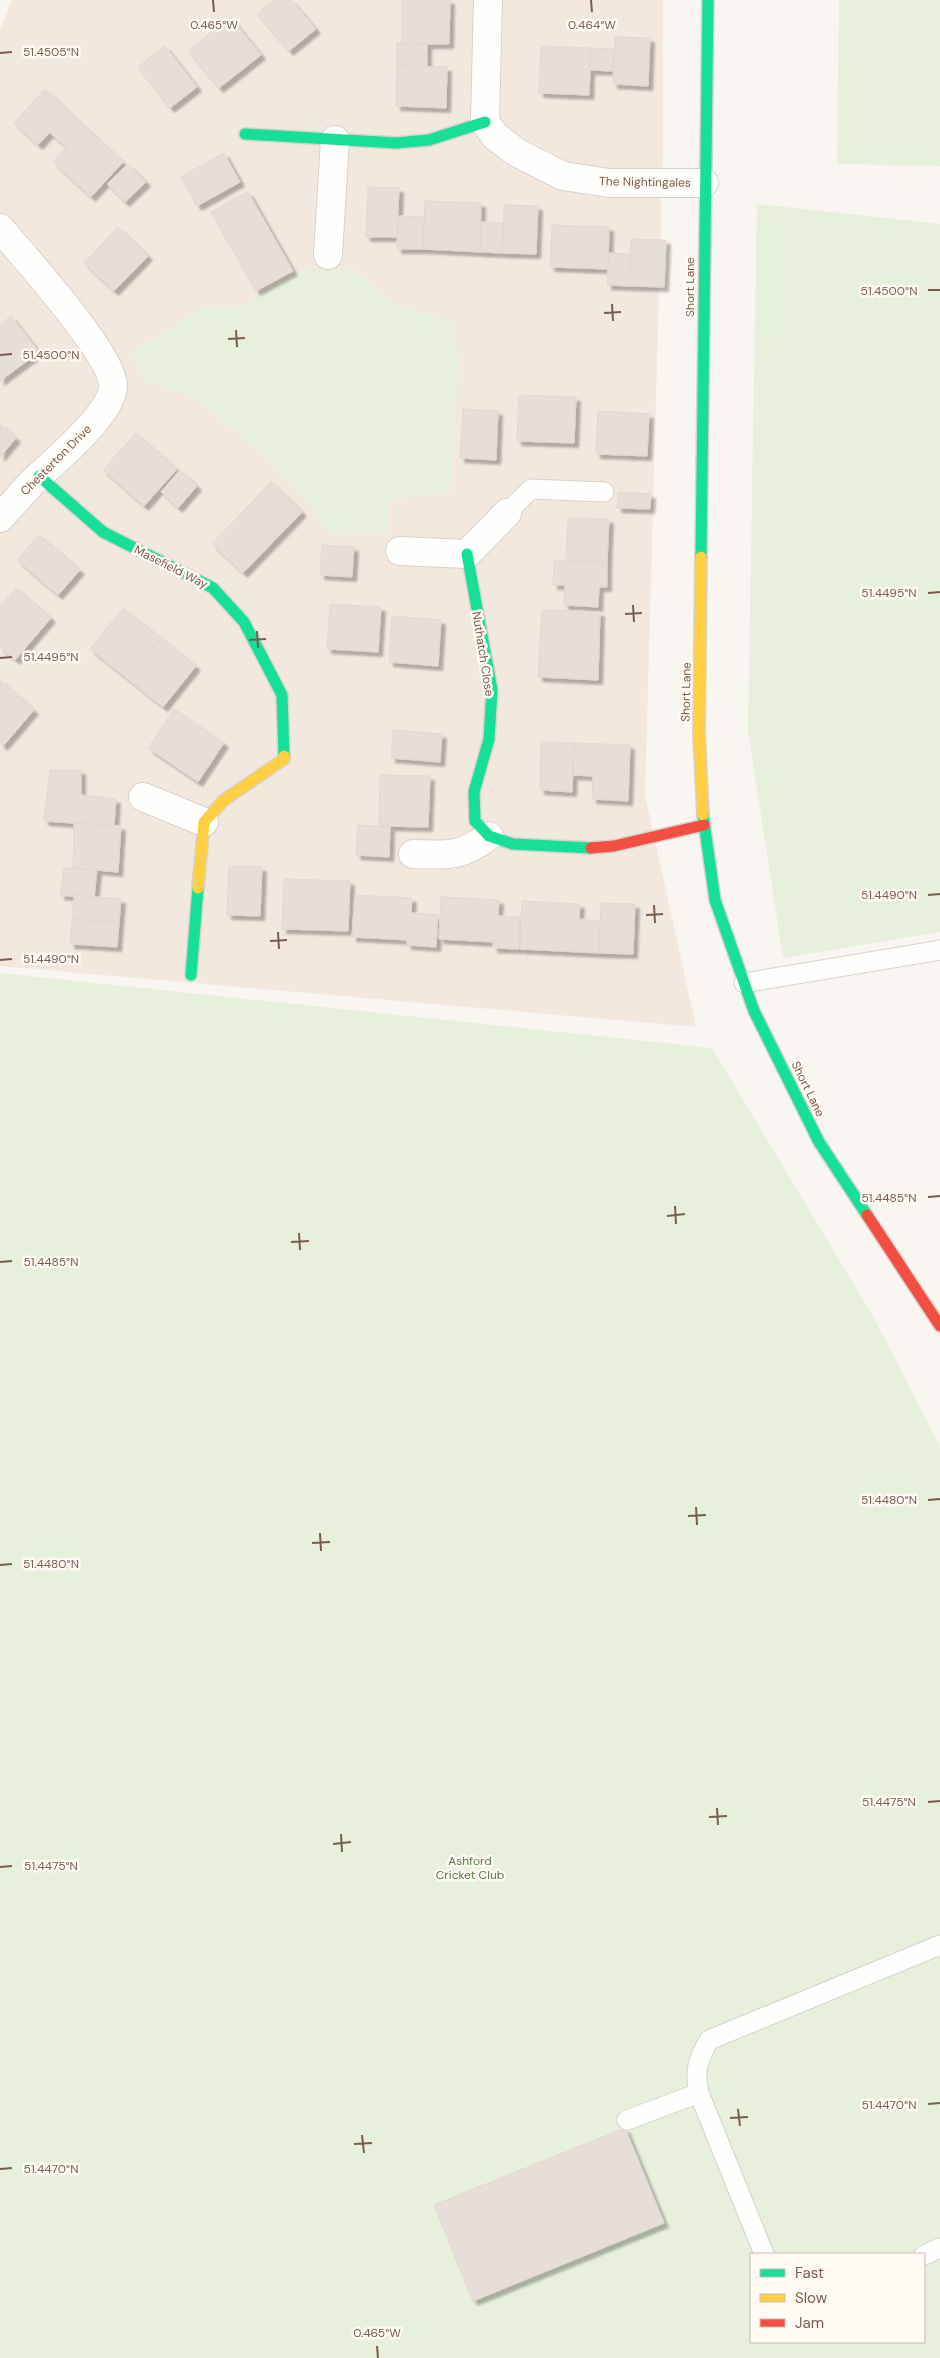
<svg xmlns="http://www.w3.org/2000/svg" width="940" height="2358" viewBox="0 0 940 2358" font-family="'DM Sans',sans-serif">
  <defs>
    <filter id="shadow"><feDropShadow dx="4.5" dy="4.5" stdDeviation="1" flood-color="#0004"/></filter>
  </defs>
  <rect width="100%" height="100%" fill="#f9f5f0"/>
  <path fill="#f2e8de" d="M12,0h651v148l-18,647 51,232 -696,-61v-937z"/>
  <g fill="#e7f0db" fill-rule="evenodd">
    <path d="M839,0h101v166l-103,-2z"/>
    <path d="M757,204l183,20v708l-157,26 -35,-227z"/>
    <path d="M353,268l43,38 56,15 7,40 -9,132 -62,7v32l-59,3 -21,-33 -47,-50 -67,-55 -49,-15 -13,-29 70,-45 41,-2 58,-37z"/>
    <path d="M0,973l712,75 163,272 65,126v912h-940zM751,2254h173v88h-173z"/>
  </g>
  <g fill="#e6ded7" stroke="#e2d8d2" filter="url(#shadow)">
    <path d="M274,0h17l25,29 -27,22 -32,-37z"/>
    <path d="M402,0h48l-1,44h-47z"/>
    <path d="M230,17l31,38 -42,33 -31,-37z"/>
    <path d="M615,37l35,1 -2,48 -35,-2z"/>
    <path d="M397,43l30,1v23l-30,-1z"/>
    <path d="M165,46l32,41 -27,21 -32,-41z"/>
    <path d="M541,46l50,2 -2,47 -50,-2z"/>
    <path d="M591,48l23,1 -1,22 -23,-1z"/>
    <path d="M397,66l50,1 -1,41 -50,-2z"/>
    <path d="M45,89l24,23 -31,33 -24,-22z"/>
    <path d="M69,112l16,15 -19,20 -17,-15z"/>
    <path d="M85,127l38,35 -32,35 -38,-35z"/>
    <path d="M224,153l16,29 -43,24 -16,-29z"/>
    <path d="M128,164l18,18 -21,20 -18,-18z"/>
    <path d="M368,187l31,1 -2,49h-31z"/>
    <path d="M248,192l45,79 -37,20 -45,-79z"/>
    <path d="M425,201l56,2 -1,49 -57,-3z"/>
    <path d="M504,205l34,1 -2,48 -34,-1z"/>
    <path d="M398,216l26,1 -1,32h-26z"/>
    <path d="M481,222l23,1 -2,30 -22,-1z"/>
    <path d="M552,225l57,2 -1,42 -58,-2z"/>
    <path d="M118,227l30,29 -34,35 -30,-28z"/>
    <path d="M631,239l35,1 -2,47 -35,-1z"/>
    <path d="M609,253l22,1 -2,32 -22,-1z"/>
    <path d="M11,316l28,36 -39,29v-56z"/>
    <path d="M519,395l57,2 -2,46 -57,-2z"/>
    <path d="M463,409l35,2 -2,49 -36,-2z"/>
    <path d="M598,411l51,3 -2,42 -51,-2z"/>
    <path d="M0,424l16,14 -16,19z"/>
    <path d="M136,433l41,36 -33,37 -41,-36z"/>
    <path d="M180,470l17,16 -19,22 -17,-16z"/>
    <path d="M271,482l31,30 -59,61 -31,-29z"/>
    <path d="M618,492l33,2 -1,15 -33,-1z"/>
    <path d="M568,518l41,1 -2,43 -41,-1z"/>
    <path d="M39,535l41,35 -22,25 -41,-35z"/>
    <path d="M322,545l32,2 -2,30 -32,-2z"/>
    <path d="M554,560l53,2v25h-8l-1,20 -34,-2 1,-20h-12z"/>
    <path d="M16,588l35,30 -36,42 -15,-13v-41z"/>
    <path d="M330,604l51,3 -3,45 -51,-3z"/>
    <path d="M123,608l38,30 -33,41 -38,-30z"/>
    <path d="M542,610l58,2 -2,68 -60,-3z"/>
    <path d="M392,616l49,4 -3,46 -49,-4z"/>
    <path d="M161,638l35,28 -33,41 -35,-28z"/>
    <path d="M0,680l34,30 -31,36 -3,-3z"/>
    <path d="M174,709l50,34 -26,39 -50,-34z"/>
    <path d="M393,730l49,4 -2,28 -49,-4z"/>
    <path d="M541,742l33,1 -2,49 -32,-2z"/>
    <path d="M574,743l56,2 -2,56 -36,-2 1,-23 -20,-1z"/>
    <path d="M50,770h31v25l35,4 -2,27 -70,-5z"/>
    <path d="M380,775l50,1 -2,51 -49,-1z"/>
    <path d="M74,823l47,3 -3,46 -45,-4z"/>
    <path d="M358,825l32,2 -1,30 -33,-2z"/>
    <path d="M229,866l33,1 -2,49 -33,-1z"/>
    <path d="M64,868l33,2 -3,29 -34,-4z"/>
    <path d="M284,879l66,2 -2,50 -66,-2z"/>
    <path d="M74,895l47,4 -2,24 -47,-4z"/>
    <path d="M355,895l57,3 -1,15 27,2 -2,32 -29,-2v-5l-55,-3z"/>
    <path d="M441,897l58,3 -1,16 22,1 -1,32 -26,-1v-6l-54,-3z"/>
    <path d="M522,901l58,3 -1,15 22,2 -2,32 -79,-4z"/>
    <path d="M601,903l34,1 -2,50 -34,-1z"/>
    <path d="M72,919l47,4 -2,24 -47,-3z"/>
    <path d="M625,2128l39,95 -191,78 -39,-96z"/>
  </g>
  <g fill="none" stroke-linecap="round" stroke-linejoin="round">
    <g stroke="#d7d1cb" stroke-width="21">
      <g id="lane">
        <path d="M507,513l24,-24 73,3"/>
        <path d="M744,983l196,-33"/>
        <path d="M627,2120l72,-27"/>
        <path d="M764,2254l-65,-161c-5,-21 -1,-34 10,-53l231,-95"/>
        <path d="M924,2255l16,-7"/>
      </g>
    </g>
    <g stroke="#d7d1cb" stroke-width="30">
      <g id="street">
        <path d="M488,0l-3,122 10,14 21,16 47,24 46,7h95"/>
        <path d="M0,228c24,29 112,125 113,157 1,27 -55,73 -74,91 -14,13 -26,28 -39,42"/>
        <path d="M328,255l7,-115"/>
        <path d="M400,551l67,3 40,-41"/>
        <path d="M143,797l61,25"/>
        <path d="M413,854c35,1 46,4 76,-18"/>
      </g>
    </g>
    <g stroke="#d9d2cb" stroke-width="14">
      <g id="fast">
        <path d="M245,134l151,9 33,-3 56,-18"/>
        <path d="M39,476l64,56 110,56 31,34 38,73 2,61"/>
        <path d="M467,554l25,136 -3,49 -15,53 1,29 14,15 24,8 78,4"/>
        <path d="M701,557l7,-557"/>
        <path d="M703,815l12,85 39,111 65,131 48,73"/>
        <path d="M191,975l7,-87"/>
      </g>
    </g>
    <g stroke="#d9d2cb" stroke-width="14">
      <g id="slow">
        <path d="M701,557l-2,176 4,82"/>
        <path d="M198,888l6,-66 20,-22 60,-41v-3"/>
      </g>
    </g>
    <g stroke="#d9d2cb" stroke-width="14">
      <g id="jam">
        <path d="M591,848l23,-2 90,-21"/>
        <path d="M867,1215l73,111"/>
      </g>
    </g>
    <use href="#lane" stroke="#fefefd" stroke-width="19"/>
    <use href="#street" stroke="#fefefd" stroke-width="28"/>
    <use href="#fast" stroke="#16e098" stroke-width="11"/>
    <use href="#slow" stroke="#ffcf43" stroke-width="11"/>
    <use href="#jam" stroke="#f24e42" stroke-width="11"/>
  </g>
  <path fill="none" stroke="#7a5c4d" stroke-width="2" d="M213,0l1,12M591,0l1,12M0,53l12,-1M928,290h12M612,304l1,17M604,313l17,-1M236,330l1,17M228,339l17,-1M0,355l12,-1M928,593l12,-1M633,605l1,17M625,614l17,-1M257,631l1,17M249,640l17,-1M0,658l12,-1M928,895l12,-1M654,905l1,18M646,915l17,-1M278,932l1,17M270,941l17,-1M0,960l12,-1M928,1197l12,-1M675,1206l1,18M667,1216l18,-2M299,1233l1,17M291,1242l18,-1M0,1262l12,-1M928,1500l12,-1M696,1507l1,18M688,1516l18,-1M320,1533l1,18M312,1543l18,-1M0,1565l12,-1M928,1802l12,-1M717,1808l1,17M709,1817l18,-1M341,1834l1,18M333,1844l18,-2M0,1867l12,-1M928,2104l12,-1M738,2109l2,17M730,2118l18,-1M362,2135l2,18M354,2144l18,-1M0,2169l12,-1M377,2346l1,12"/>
  <g text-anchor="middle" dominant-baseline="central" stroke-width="5" stroke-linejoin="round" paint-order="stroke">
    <g font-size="12" fill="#7a5c4d" stroke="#fffaf3">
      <text transform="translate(645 182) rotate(1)">The Nightingales</text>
      <text transform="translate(690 287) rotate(-90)">Short Lane</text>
      <text transform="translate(56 460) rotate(-45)">Chesterton Drive</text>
      <text transform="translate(171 567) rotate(27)">Masefield Way</text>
      <text transform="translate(483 654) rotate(81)">Nuthatch Close</text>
      <text transform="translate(686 692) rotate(-89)">Short Lane</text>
      <text transform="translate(808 1089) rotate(64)">Short Lane</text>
    </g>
    <g font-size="12" fill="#537a41" stroke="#fffaf3">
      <text x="470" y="1861">Ashford<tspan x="470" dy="14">Cricket Club</tspan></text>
    </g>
  </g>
  <g font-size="12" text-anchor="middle" fill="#7a5c4d" stroke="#fffaf3" stroke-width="5" stroke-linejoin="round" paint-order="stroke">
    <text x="214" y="29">0.465°W</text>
    <text x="592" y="29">0.464°W</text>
    <text x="51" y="56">51.4505°N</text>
    <text x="889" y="295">51.4500°N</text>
    <text x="51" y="359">51.4500°N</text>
    <text x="889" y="597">51.4495°N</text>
    <text x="51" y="661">51.4495°N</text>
    <text x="889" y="899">51.4490°N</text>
    <text x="51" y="963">51.4490°N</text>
    <text x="889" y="1202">51.4485°N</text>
    <text x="51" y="1266">51.4485°N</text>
    <text x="889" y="1504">51.4480°N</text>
    <text x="51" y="1568">51.4480°N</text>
    <text x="889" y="1806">51.4475°N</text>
    <text x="51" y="1870">51.4475°N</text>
    <text x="889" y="2109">51.4470°N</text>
    <text x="51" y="2173">51.4470°N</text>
    <text x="377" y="2337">0.465°W</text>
  </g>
  <rect x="750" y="2253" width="175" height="90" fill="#fffaf3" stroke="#cabbb1"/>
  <rect x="760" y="2269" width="25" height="8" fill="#16e098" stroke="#cabbb1"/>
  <text x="795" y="2278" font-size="15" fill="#7a5c4d">Fast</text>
  <rect x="760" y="2294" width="25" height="8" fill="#ffcf43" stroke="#cabbb1"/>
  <text x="795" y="2303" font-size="15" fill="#7a5c4d">Slow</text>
  <rect x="760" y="2319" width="25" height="8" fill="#f24e42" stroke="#cabbb1"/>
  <text x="795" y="2328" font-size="15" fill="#7a5c4d">Jam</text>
</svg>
